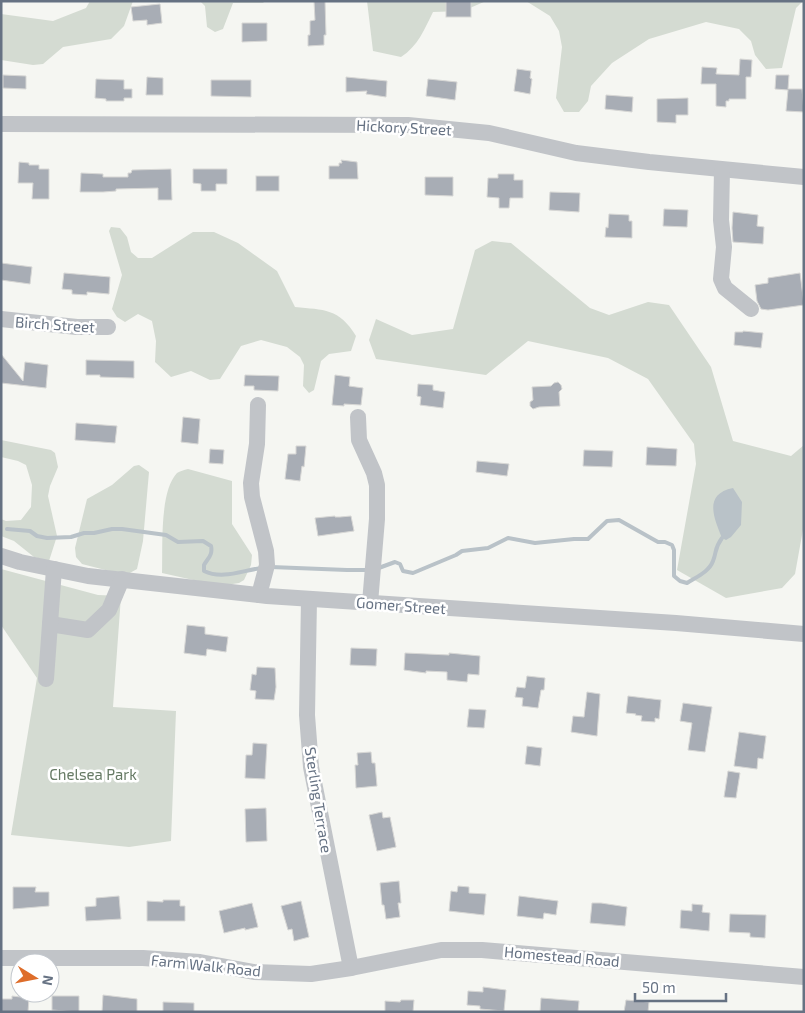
<svg xmlns="http://www.w3.org/2000/svg" width="805" height="1013" viewBox="0 0 805 1013" font-family="'Exo 2',sans-serif">
  <rect width="100%" height="100%" fill="#f5f6f2"/>
  <g fill="#d4dbd2">
    <path d="M90,1h43l-9,25 -13,13 -48,8 -20,17 -10,1 -32,-5v-46l52,7 33,-13z"/>
    <path d="M200,1h65l-2,2h-30l-10,26 -8,3 -8,-5 -2,-21z"/>
    <path d="M367,1h119l-23,10 -30,1c-9,18 -15,34 -32,45l-28,-6z"/>
    <path d="M526,1h277l-7,7 -14,60 -16,1 -11,-14 -4,-14 -12,-12 -33,-7 -57,17 -37,24 -21,23 -3,15 -9,11h-15l-8,-14 6,-51 -3,-16 -9,-15z"/>
    <path d="M111,227l9,1 7,9 4,15 7,6h14l41,-26h21l24,11 39,28 18,36c29,3 44,1 61,29l-5,15 -22,3 -8,7 -7,29 -5,3 -6,-7 1,-21 -4,-8 -13,-10 -26,-7 -20,6 -21,33 -10,1 -19,-9 -20,6 -16,-15 1,-21 -4,-20 -14,-7 -13,8 -8,-5 -5,-8 10,-34 -13,-44z"/>
    <path d="M492,241l19,2 79,65 19,7 39,-13 21,3 42,62 22,74 58,15 13,-11v79l-9,50 -13,14 -56,10 -49,-28 19,-106 -2,-20 -46,-65 -40,-21 -80,-17 -42,34 -110,-16 -7,-19 7,-21 36,16 41,-6 22,-79z"/>
    <path d="M1,440l50,10 4,3 3,14 -8,19 -2,10 9,40 -8,25 -15,-4 -20,-16 -13,-5v-17l5,2 15,-1 10,-13 1,-22 -6,-20 -8,-4 -17,-4z"/>
    <path d="M139,465l10,7 -6,69 -6,28 -9,5h-7l-39,-10 -6,-7 -1,-9 12,-49 25,-14 22,-19z"/>
    <path d="M188,469l44,12v43l20,31 -1,10 -7,15 -5,3 -19,3 -58,-13c1,-25 -3,-81 15,-100 3,-2 7,-3 11,-4z"/>
    <path d="M1,569l97,26 23,1 -8,111 63,4 -5,130 -42,6 -118,-12 26,-157 -36,-53z"/>
  </g>
  <path fill="#b9c2c8" d="M733,488l9,14 -1,23 -10,12 -5,3 -4,-2c-8,-20 -19,-44 11,-50z"/>
  <g fill="none" stroke-linecap="round" stroke-linejoin="round">
    <g stroke="#b9c2c8" stroke-width="4">
      <path d="M7,529l23,2 7,5 10,2 24,-1 13,-4h10l18,-4h10l44,6 12,7 25,-1 8,5c2,9 -3,12 -7,19v6c19,9 39,-1 58,-3"/>
      <path d="M271,567l76,3h22"/>
      <path d="M376,569l19,-7 5,2 3,7 10,2 43,-18 6,-4 26,-3 20,-10 27,5 39,-4h14l19,-18 12,-1 39,22h7l7,3 2,5v26l6,5 7,2c9,-6 22,-11 26,-22 4,-10 1,-12 9,-23"/>
    </g>
  </g>
  <g fill="#a8adb5" stroke="#d7d7d5">
    <path d="M314,1h11l1,34h-2v10l-16,1v-11h2v-14l5,-1z"/>
    <rect x="446" y="1" width="25" height="16"/>
    <path d="M160,4l2,19 -15,2v-5l-14,1 -2,-14z"/>
    <path d="M242,23h25v18l-25,1z"/>
    <path d="M740,59l12,1 -1,17h-5v22h-17v2h-3v6l-10,-1v-22h-15l1,-17 15,1 -1,6 23,1z"/>
    <path d="M517,69l14,2 -1,7 2,1 -2,15 -16,-3z"/>
    <path d="M3,75l23,1v13l-23,-1z"/>
    <path d="M776,75h13l-1,14h14l2,23 -18,-1 2,-21 -13,-1z"/>
    <path d="M147,77l16,1v17h-17z"/>
    <path d="M346,77l41,4 -1,16 -20,-3 1,-3 -21,1z"/>
    <path d="M96,79l28,1v9h8v9h-8v3h-18v-2l-11,-1z"/>
    <path d="M428,79l29,3 -2,18 -29,-4z"/>
    <path d="M211,80h40v17l-40,-1z"/>
    <path d="M606,95l27,2 -1,15 -27,-3z"/>
    <path d="M688,98v17h-12v8l-19,-1v-23z"/>
    <path d="M341,160l16,2 1,17h-29v-13h10v-3h3z"/>
    <path d="M19,162l10,1v2h10v4h10v30h-17l1,-16h-15z"/>
    <path d="M171,169l1,31h-14v-12l-42,1v2l-13,1h-23l1,-19 22,1v3h25v-4h3l1,-3z"/>
    <path d="M193,169h34v15h-11v7h-15v-7l-8,-1z"/>
    <path d="M498,174h16v6h9v18h-13l-1,10h-10v-10l-12,-1 1,-19h10z"/>
    <rect x="256" y="176" width="23" height="15"/>
    <path d="M425,177h28v19l-28,-1z"/>
    <path d="M550,192l30,1 -1,19 -30,-2z"/>
    <path d="M664,209l24,1 -1,17 -24,-1z"/>
    <path d="M733,212l25,3 -1,11 7,1 -1,17 -30,-2 -1,-14z"/>
    <path d="M609,214l20,1v6h3v17l-27,-1 1,-10 2,1z"/>
    <path d="M1,263l31,4 -2,17 -29,-4z"/>
    <path d="M64,273l46,4 -1,17 -22,-2v3l-15,-1v-4l-10,-1z"/>
    <path d="M800,273l4,32 -36,5 -7,-1 -4,-8 -2,-16 13,-2v-5z"/>
    <path d="M743,331l20,2 -2,15 -27,-3 1,-13h8z"/>
    <path d="M1,354l22,27 2,-19 23,3 -2,23 -45,-5z"/>
    <path d="M86,360l48,1v17l-34,-1v-2h-14z"/>
    <path d="M245,375l34,1 -1,15 -24,-1v-4h-10z"/>
    <path d="M335,375l15,2 -1,9 14,2 -2,17 -17,-1v2l-12,-1z"/>
    <path d="M558,382l3,3 1,4 -3,3 1,14 -21,1 -6,2 -3,-3v-4l3,-2 -1,-13 19,-1 3,-3z"/>
    <path d="M418,384l15,1v5l12,2 -2,16 -23,-3 1,-8 -4,-1z"/>
    <path d="M183,417l17,2 -2,25 -17,-2z"/>
    <path d="M76,423l41,3 -2,17 -40,-3z"/>
    <path d="M296,446h10l-2,21 -2,-1 -2,15 -15,-2 3,-25h8z"/>
    <path d="M647,447l30,2 -1,17 -30,-1z"/>
    <path d="M210,449l14,1 -1,14 -14,-1z"/>
    <path d="M584,450l29,1 -1,16 -29,-1z"/>
    <path d="M477,461l32,3 -2,12 -31,-4z"/>
    <path d="M335,516v1h5l11,-1 3,15 -36,5 -3,-18z"/>
    <path d="M187,625l18,2v7l23,3 -2,15 -19,-3 -1,7 -22,-3z"/>
    <path d="M351,648l26,1 -1,17 -26,-1z"/>
    <path d="M405,653l44,2v-2l31,3 -1,19 -11,-1 -1,8 -20,-2v-8l-21,-1v2l-22,-3z"/>
    <path d="M257,667l18,1 1,19 -2,13 -19,-1 1,-8 -6,-1 2,-16 4,1z"/>
    <path d="M527,676l18,2 -1,12h-3l-3,18 -16,-2 1,-8 -8,-1 2,-10 8,1z"/>
    <path d="M587,692l13,2 -3,42 -26,-4 2,-16 11,1z"/>
    <path d="M628,696l33,4 -2,19 -4,-1v4l-14,-1 1,-5 -7,-1 1,-1 -10,-1z"/>
    <path d="M683,703l29,4 -7,45 -17,-2 4,-27 -12,-2z"/>
    <path d="M469,709l17,1 -2,18 -17,-1z"/>
    <path d="M739,732l27,4 -3,23 -5,-1 -1,11 -23,-3z"/>
    <path d="M253,743l14,1 -2,35 -20,-1 1,-23h6z"/>
    <path d="M527,746l15,2 -2,18 -15,-2z"/>
    <path d="M371,752l1,11h3l2,23 -21,2 -1,-23h3l-1,-12z"/>
    <path d="M728,771l12,2 -4,25 -12,-1z"/>
    <path d="M266,808l1,33 -21,1 -1,-33z"/>
    <path d="M382,812l1,6 7,-1 6,30 -19,4 -8,-36z"/>
    <path d="M399,881l2,22h-3l2,14 -14,2 -2,-14h-2l-2,-22z"/>
    <path d="M458,886l11,1v6l17,1 -2,21 -35,-4 2,-20 6,1z"/>
    <path d="M13,887h23l-1,5h14v14l-36,3z"/>
    <path d="M119,896l2,23 -35,2 -1,-14 11,-1v-8z"/>
    <path d="M519,896l39,5 -2,14 -12,-2 -1,6 -26,-3z"/>
    <path d="M163,900h17v6h5v15h-38v-20l16,1z"/>
    <path d="M301,901l8,36 -15,4 -2,-12 -4,1 -7,-24z"/>
    <path d="M252,903l6,24 -13,3v-2l-21,5 -5,-22z"/>
    <path d="M592,903h9l26,4 -2,19 -35,-3z"/>
    <path d="M692,904l11,1 -1,7 8,1 -1,18 -29,-3 1,-18 11,1z"/>
    <path d="M730,914l36,1 -1,23 -15,-1v-4l-21,-1z"/>
    <path d="M483,987l23,3 -2,21 -24,-2v-3l-13,-1 1,-14 15,1z"/>
    <path d="M103,995l34,4v13h-35z"/>
    <path d="M12,996l17,2 -1,14h-27v-13h11z"/>
    <path d="M52,996h27v16l-27,-2z"/>
    <path d="M541,998l38,3 -1,11h-38z"/>
    <path d="M401,1000h13l-1,12h-28v-11l15,1z"/>
    <path d="M626,1000l23,2 -1,10h-24z"/>
    <path d="M163,1002l31,1v9h-31z"/>
  </g>
  <g fill="none" stroke-linecap="round" stroke-linejoin="round">
    <g stroke="#c1c4c8" stroke-width="16">
      <path d="M1,124l407,1 81,8 87,20 73,9 155,15"/>
      <path d="M722,170l-1,50 3,27 -3,32 4,9 26,21"/>
      <path d="M1,319l76,8h31"/>
      <path d="M258,405l-1,39 -6,39 1,14 14,54 1,14 -8,30"/>
      <path d="M358,417l1,23 15,33 3,12v34l-7,84"/>
      <path d="M1,556l19,6 68,14 179,20 409,27 128,11"/>
      <path d="M309,599l-2,116 4,52 40,201"/>
      <path d="M50,624l38,6 21,-20 13,-31"/>
      <path d="M46,679l8,-110"/>
      <path d="M1,958h142l57,4 54,10 57,2 40,-6 90,-18h41l322,27"/>
    </g>
  </g>
  <g text-anchor="middle" dominant-baseline="central" stroke-width="5" stroke-linejoin="round" paint-order="stroke">
    <g font-size="15" fill="#667283" stroke="#fff">
      <text transform="translate(404 127) rotate(3)">Hickory Street</text>
      <text transform="translate(55 324) rotate(4)">Birch Street</text>
      <text transform="translate(401 605) rotate(4)">Gomer Street</text>
      <text transform="translate(319 800) rotate(81)">Sterling Terrace</text>
      <text transform="translate(562 956) rotate(5)">Homestead Road</text>
      <text transform="translate(206 965) rotate(6)">Farm Walk Road</text>
    </g>
    <g font-size="15" fill="#667a64" stroke="#fff">
      <text x="93" y="774">Chelsea Park</text>
    </g>
  </g>
  <rect width="805" height="1013" fill="none" stroke="#667283" stroke-width="5"/>
  <g transform="translate(35 978) rotate(100)"><circle r="24" fill="#ffffff" stroke="#c2c7cd"/>
  <path d="M0-4L9 19L0 12L-9 19Z" fill="#de6d2a"/>
  <text y="-8" font-size="14" font-weight="bold" text-anchor="middle" fill="#667283">N</text>
  </g>
  <path d="M635 993v8h91v-8" fill="none" stroke="#667283" stroke-width="2.5"/>
  <text x="642" y="993" font-size="15" fill="#667283" stroke="#ffffff" stroke-width="4" paint-order="stroke">50 m</text>
</svg>
